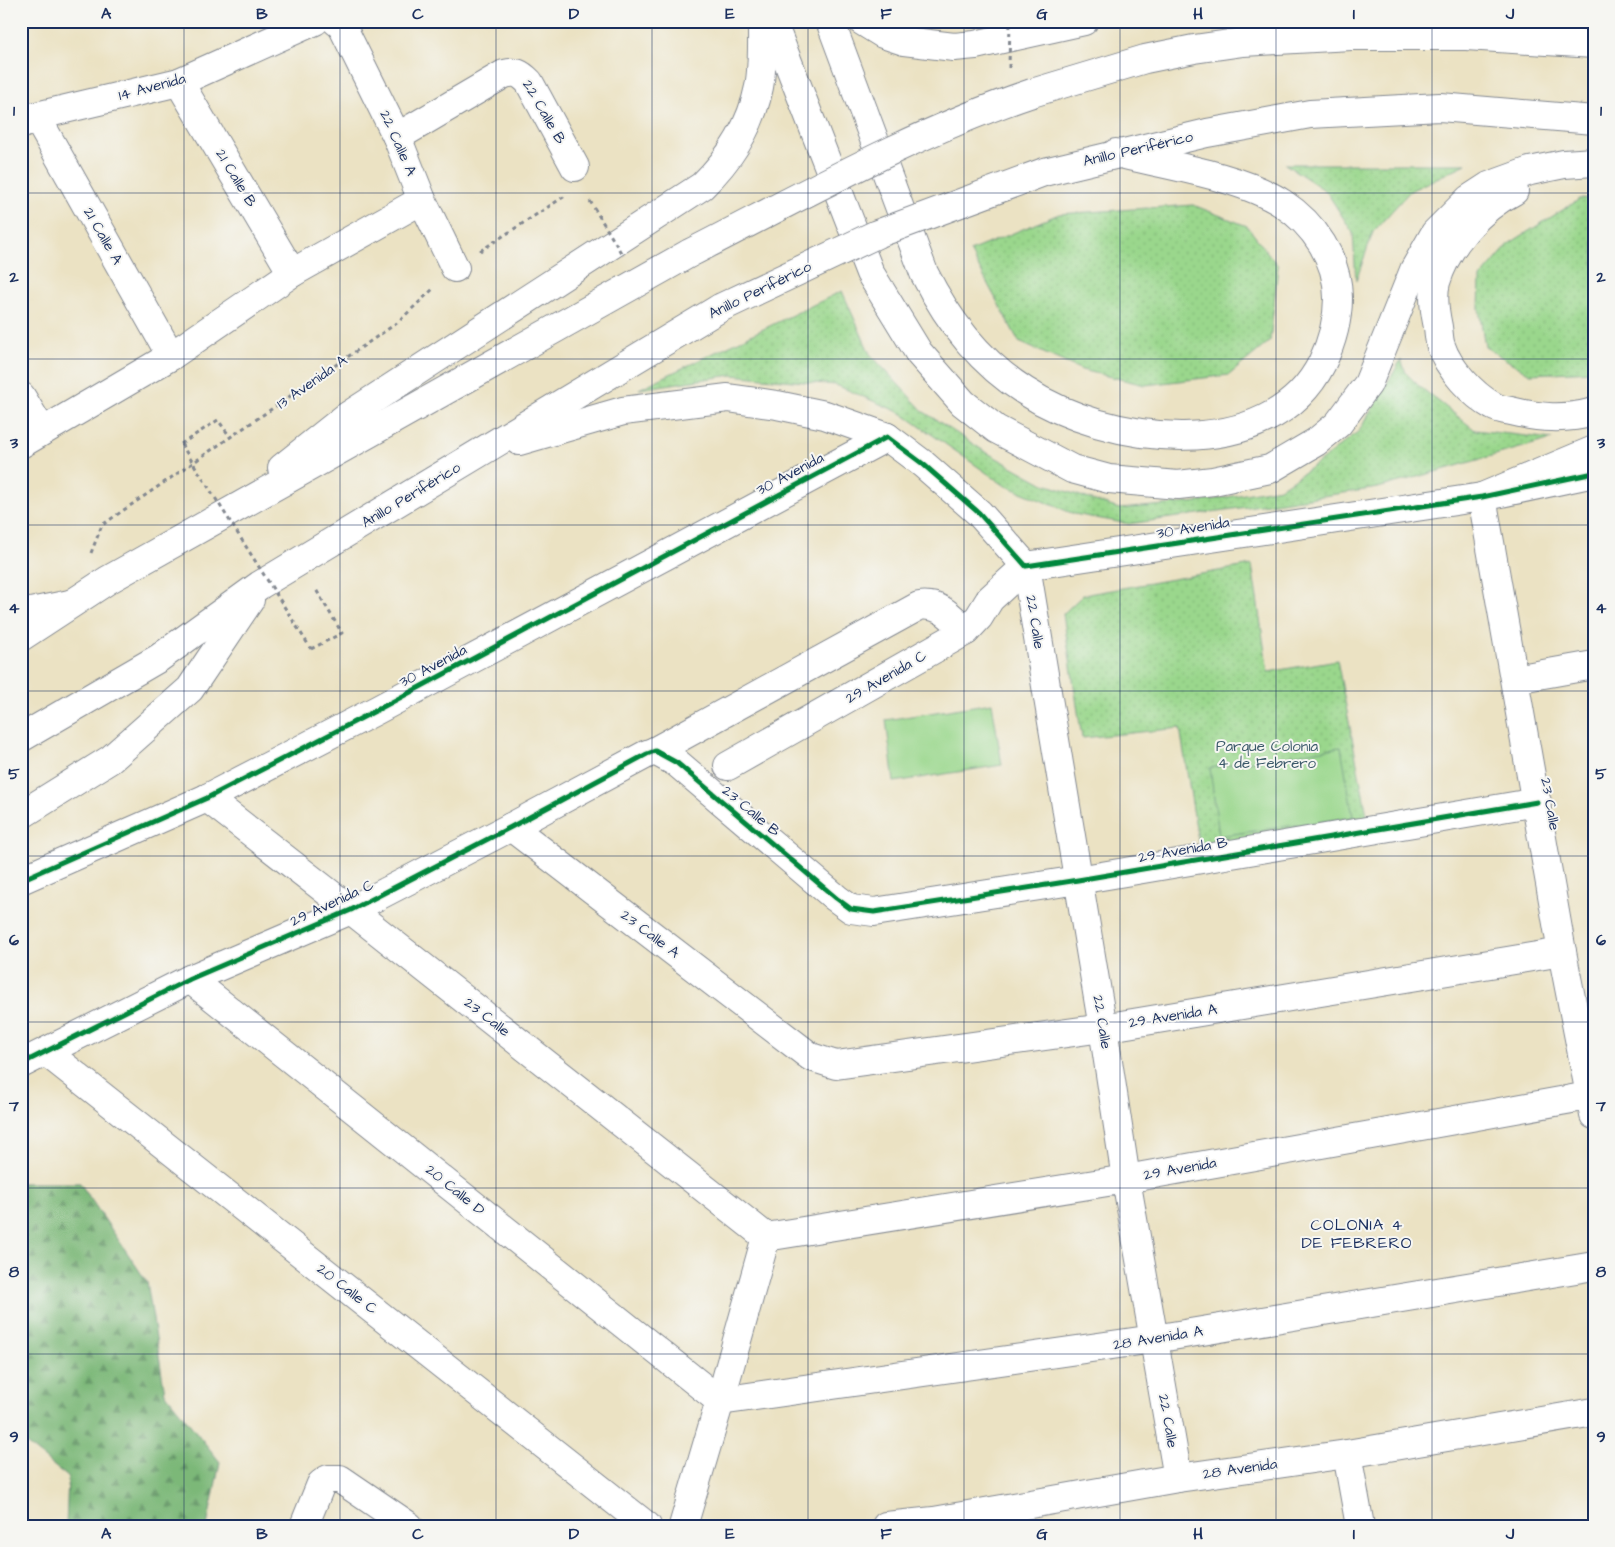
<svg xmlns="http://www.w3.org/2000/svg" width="1615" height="1547" viewBox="0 0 1615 1547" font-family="'Architects Daughter',sans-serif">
  <defs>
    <pattern id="grass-dots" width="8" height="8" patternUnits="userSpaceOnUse" patternTransform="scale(1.25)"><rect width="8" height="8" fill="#9ad78c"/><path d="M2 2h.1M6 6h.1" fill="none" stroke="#84b97b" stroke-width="1.8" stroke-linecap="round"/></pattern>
    <pattern id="forest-firs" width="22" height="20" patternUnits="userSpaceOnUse" patternTransform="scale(1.25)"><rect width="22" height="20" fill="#7bb878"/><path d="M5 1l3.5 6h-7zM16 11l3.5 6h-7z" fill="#649666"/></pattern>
  </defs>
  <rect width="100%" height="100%" fill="#f6f6f2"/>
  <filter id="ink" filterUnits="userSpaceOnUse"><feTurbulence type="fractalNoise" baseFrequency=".02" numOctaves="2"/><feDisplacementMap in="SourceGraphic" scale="10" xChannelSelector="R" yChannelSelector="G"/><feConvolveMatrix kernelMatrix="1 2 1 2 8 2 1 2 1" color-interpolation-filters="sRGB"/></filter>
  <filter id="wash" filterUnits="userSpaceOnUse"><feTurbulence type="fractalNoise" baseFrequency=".0096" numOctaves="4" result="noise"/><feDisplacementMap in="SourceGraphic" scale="20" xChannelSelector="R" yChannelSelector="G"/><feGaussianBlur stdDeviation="1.12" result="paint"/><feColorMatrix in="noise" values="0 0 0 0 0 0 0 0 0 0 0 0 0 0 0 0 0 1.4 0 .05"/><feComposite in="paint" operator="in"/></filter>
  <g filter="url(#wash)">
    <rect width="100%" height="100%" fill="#ebe2c3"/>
    <g fill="url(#grass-dots)" stroke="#5a8375">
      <path d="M1285,164h181l-56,27 -37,41 -17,49 -3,-48 -27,-42z"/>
      <path d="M1594,197v174l-64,3 -45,-27 -6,-38 1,-31 30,-35 70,-44z"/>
      <path d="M1193,205l54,21 31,40 -8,75 -41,34 -84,10 -63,-15 -63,-28 -49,-91 89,-37z"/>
      <path d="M842,291l28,63 54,58 60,39 58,32 77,26 79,-7 82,-14 38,-25 41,-32 42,-71 5,13 13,13 56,44 77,9 -174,49 -249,36 -55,-10 -70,-29 -103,-72 -65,-28 -104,-10 -93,14z"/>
      <path d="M1252,565l16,107 69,-12 31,160 -169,27 -19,-119 -98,10 -19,-124 20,-19z"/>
    </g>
    <path fill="url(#forest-firs)" stroke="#4b746b" d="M21,1183h59l67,99 18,111 55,69 -13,64h-141l2,-49 -47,-37z"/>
    <g fill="#9ad78c" stroke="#5a8375">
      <path d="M992,703l10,62 -108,17 -8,-62z"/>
      <path d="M1341,747l12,70 -134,19 -9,-68z"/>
    </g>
  </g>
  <g filter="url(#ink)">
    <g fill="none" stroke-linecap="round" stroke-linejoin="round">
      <g stroke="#838890" stroke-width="30">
        <g id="minor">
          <path d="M336,21l6,5 55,111 25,63 33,68"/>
          <path d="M179,82l113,191"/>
          <path d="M36,116l135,240"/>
          <path d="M21,125l15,-9 143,-34 136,-61"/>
          <path d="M397,137l107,-63c12,-3 16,-1 25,8l46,85"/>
          <path d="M21,396l21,35"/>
          <path d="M21,444l150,-88 121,-83 130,-73"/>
          <path d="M1482,497l80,455 32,163"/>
          <path d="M1026,566l77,462 23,151 52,299"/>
          <path d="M21,614l49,-10"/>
          <path d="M1515,679l79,-14"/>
          <path d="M655,751l264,-145c22,-3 32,11 47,25"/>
          <path d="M728,766l238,-135 13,-14 11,-18 36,-33"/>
          <path d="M207,798l144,112 415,327"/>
          <path d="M511,827l300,230 25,8 267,-37 459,-76"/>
          <path d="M21,880l186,-82 170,-88 510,-273 36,27 56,49 47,53 456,-69 112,-24"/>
          <path d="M190,979l530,422 434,-62 440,-73"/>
          <path d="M46,1052l601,474"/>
          <path d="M21,1064l169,-85 161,-69 160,-83 136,-73 8,-3 22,12 159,135 15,11 23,3 204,-32 459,-78"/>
          <path d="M766,1237l360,-58 468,-84"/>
          <path d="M1347,1454l13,72"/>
          <path d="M304,1526l17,-42 7,-5h12l69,47"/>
          <path d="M683,1526l37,-125 46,-164"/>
          <path d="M886,1526l48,-5 244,-43 169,-24 247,-42"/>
        </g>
      </g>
      <g stroke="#838890" stroke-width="30">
        <path id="major" d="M1482,497l112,-47"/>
      </g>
      <g stroke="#838890" stroke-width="30">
        <g id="highway">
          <path d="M772,21l98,252 49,80 44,50 33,26 76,40 37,10 69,6 35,-4 57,-12 46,-27 22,-18 30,-40 46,-114 21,-37 34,-34 20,-13 41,-15 34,-7 30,-2"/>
          <path d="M830,21l94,252c24,48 55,89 101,118 81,53 245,76 297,-28 10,-21 16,-41 16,-65 0,-39 -24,-74 -56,-95 -42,-27 -117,-38 -166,-50"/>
          <path d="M862,21l21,13 21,7 50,6 21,-2 109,-24"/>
          <path d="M1032,93l113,-34 49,-10 49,-7 108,-6h115l128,8"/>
          <path d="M1044,172l163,-39 103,-19 130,-7 154,13"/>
          <path d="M1514,191c-34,17 -67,54 -78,91 -4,15 -1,31 2,45 1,7 1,14 3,19 7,22 32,49 52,60 5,3 12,4 18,5 28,7 54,9 83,1"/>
          <path d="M519,441l104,-30 105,-13 49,7 48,10 62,22"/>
          <path d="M282,468l64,-51 356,-231c28,-27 49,-59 57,-99 4,-21 3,-44 3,-66"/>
          <path d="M21,637l87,-57 582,-327"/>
          <path d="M21,738l138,-80 101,-73 460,-277"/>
          <path d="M21,815l90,-56 79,-70 60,-89"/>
        </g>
      </g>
      <g stroke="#838890" stroke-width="3" stroke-dasharray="4 4" stroke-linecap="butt">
        <path d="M480,251l85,-55"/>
        <path d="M181,444l37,-24 13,18"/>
        <path d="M91,553l11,-28 295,-202 36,-34"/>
        <path d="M311,649l31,-16 -27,-45"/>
      </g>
      <use href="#minor" stroke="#fff" stroke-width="28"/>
      <use href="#major" stroke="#fff" stroke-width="28"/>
      <use href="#highway" stroke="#fff" stroke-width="28"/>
      <g stroke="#838890" stroke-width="30" stroke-linecap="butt">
        <g id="highway-bridge">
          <path d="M690,253c112,-57 223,-120 342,-160"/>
          <path d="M720,308l157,-74 167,-62"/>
        </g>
      </g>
      <g stroke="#838890" stroke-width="3" stroke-dasharray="4 4" stroke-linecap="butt">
        <path d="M1009,68l1,-47"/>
        <path d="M590,201l33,55"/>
        <path d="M181,444l130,205"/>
      </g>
      <use href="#highway-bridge" stroke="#fff" stroke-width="28"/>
      <g stroke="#f6f6f2" stroke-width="8">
        <g id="cycleway">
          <path d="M21,880l186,-82 170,-88 510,-273 36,27 56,49 47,53 456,-69 112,-24"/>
          <path d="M21,1064l169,-85 161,-69 160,-83 136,-73 8,-3 22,12 159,135 15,11 23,3 204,-32 459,-78"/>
        </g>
      </g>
      <use href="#cycleway" stroke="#00873e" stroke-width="5"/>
    </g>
  </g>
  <path fill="none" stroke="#1b2f5e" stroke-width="1" stroke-opacity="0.55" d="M184,21v1505M340,21v1505M496,21v1505M652,21v1505M808,21v1505M964,21v1505M1120,21v1505M1276,21v1505M1432,21v1505M21,193h1573M21,359h1573M21,525h1573M21,691h1573M21,856h1573M21,1022h1573M21,1188h1573M21,1354h1573"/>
  <g text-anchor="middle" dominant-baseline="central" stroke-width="4" stroke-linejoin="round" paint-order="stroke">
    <g font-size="15" fill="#1b2f5e" stroke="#f6f6f2">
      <text transform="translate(152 87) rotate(-15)">14 Avenida</text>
      <text transform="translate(544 112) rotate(60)">22 Calle B</text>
      <text transform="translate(398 143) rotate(66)">22 Calle A</text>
      <text transform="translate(1138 149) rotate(-13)">Anillo Periférico</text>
      <text transform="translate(236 178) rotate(59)">21 Calle B</text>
      <text transform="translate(103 236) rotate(60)">21 Calle A</text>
      <text transform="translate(760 290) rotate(-26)">Anillo Periférico</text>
      <text transform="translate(312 382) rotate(-35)">13 Avenida A</text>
      <text transform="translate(790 474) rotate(-28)">30 Avenida</text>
      <text transform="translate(411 495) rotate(-31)">Anillo Periférico</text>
      <text transform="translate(1193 528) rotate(-9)">30 Avenida</text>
      <text transform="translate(1035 622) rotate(81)">22 Calle</text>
      <text transform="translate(433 666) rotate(-28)">30 Avenida</text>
      <text transform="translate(886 677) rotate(-30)">29 Avenida C</text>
      <text transform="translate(1550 804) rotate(80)">23 Calle</text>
      <text transform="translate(751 811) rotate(40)">23 Calle B</text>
      <text transform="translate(1183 850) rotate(-10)">29 Avenida B</text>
      <text transform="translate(332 903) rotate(-25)">29 Avenida C</text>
      <text transform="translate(650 934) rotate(37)">23 Calle A</text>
      <text transform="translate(1173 1016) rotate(-9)">29 Avenida A</text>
      <text transform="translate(487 1017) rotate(38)">23 Calle</text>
      <text transform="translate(1102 1022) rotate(81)">22 Calle</text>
      <text transform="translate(1180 1169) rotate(-10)">29 Avenida</text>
      <text transform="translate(455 1190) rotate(39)">20 Calle D</text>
      <text transform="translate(347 1289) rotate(38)">20 Calle C</text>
      <text transform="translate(1158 1338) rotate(-9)">28 Avenida A</text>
      <text transform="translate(1168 1421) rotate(80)">22 Calle</text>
      <text transform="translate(1240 1469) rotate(-8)">28 Avenida</text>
    </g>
    <g font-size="15" fill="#3b596a" stroke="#f6f6f2">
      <text x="1267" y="746">Parque Colonia<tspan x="1267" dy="17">4 de Febrero</tspan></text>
    </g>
    <g font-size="16" letter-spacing="1" fill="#1b2f5e" stroke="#f6f6f2">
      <text x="1357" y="1225">COLONIA 4<tspan x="1357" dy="18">DE FEBRERO</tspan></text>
    </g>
  </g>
  <rect width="1615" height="1547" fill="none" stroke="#f6f6f2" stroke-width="55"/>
  <rect x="28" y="28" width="1560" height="1492" fill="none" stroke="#1b2f5e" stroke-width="2"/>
  <g font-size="16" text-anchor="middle" font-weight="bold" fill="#1b2f5e">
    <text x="106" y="19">A</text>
    <text x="262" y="19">B</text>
    <text x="418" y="19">C</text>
    <text x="574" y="19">D</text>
    <text x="730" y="19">E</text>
    <text x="886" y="19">F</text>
    <text x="1042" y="19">G</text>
    <text x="1198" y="19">H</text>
    <text x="1354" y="19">I</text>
    <text x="1510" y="19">J</text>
    <text x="14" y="116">1</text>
    <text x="1601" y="116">1</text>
    <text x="14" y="282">2</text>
    <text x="1601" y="282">2</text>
    <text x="14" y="448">3</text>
    <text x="1601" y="448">3</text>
    <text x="14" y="613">4</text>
    <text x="1601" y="613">4</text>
    <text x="14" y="779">5</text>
    <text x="1601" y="779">5</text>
    <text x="14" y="945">6</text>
    <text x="1601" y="945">6</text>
    <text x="14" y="1111">7</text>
    <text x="1601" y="1111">7</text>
    <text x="14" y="1277">8</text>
    <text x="1601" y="1277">8</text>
    <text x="14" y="1442">9</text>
    <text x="1601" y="1442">9</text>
    <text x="106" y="1539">A</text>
    <text x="262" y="1539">B</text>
    <text x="418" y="1539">C</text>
    <text x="574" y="1539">D</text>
    <text x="730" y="1539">E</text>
    <text x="886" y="1539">F</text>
    <text x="1042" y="1539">G</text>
    <text x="1198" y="1539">H</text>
    <text x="1354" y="1539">I</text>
    <text x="1510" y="1539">J</text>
  </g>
</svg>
